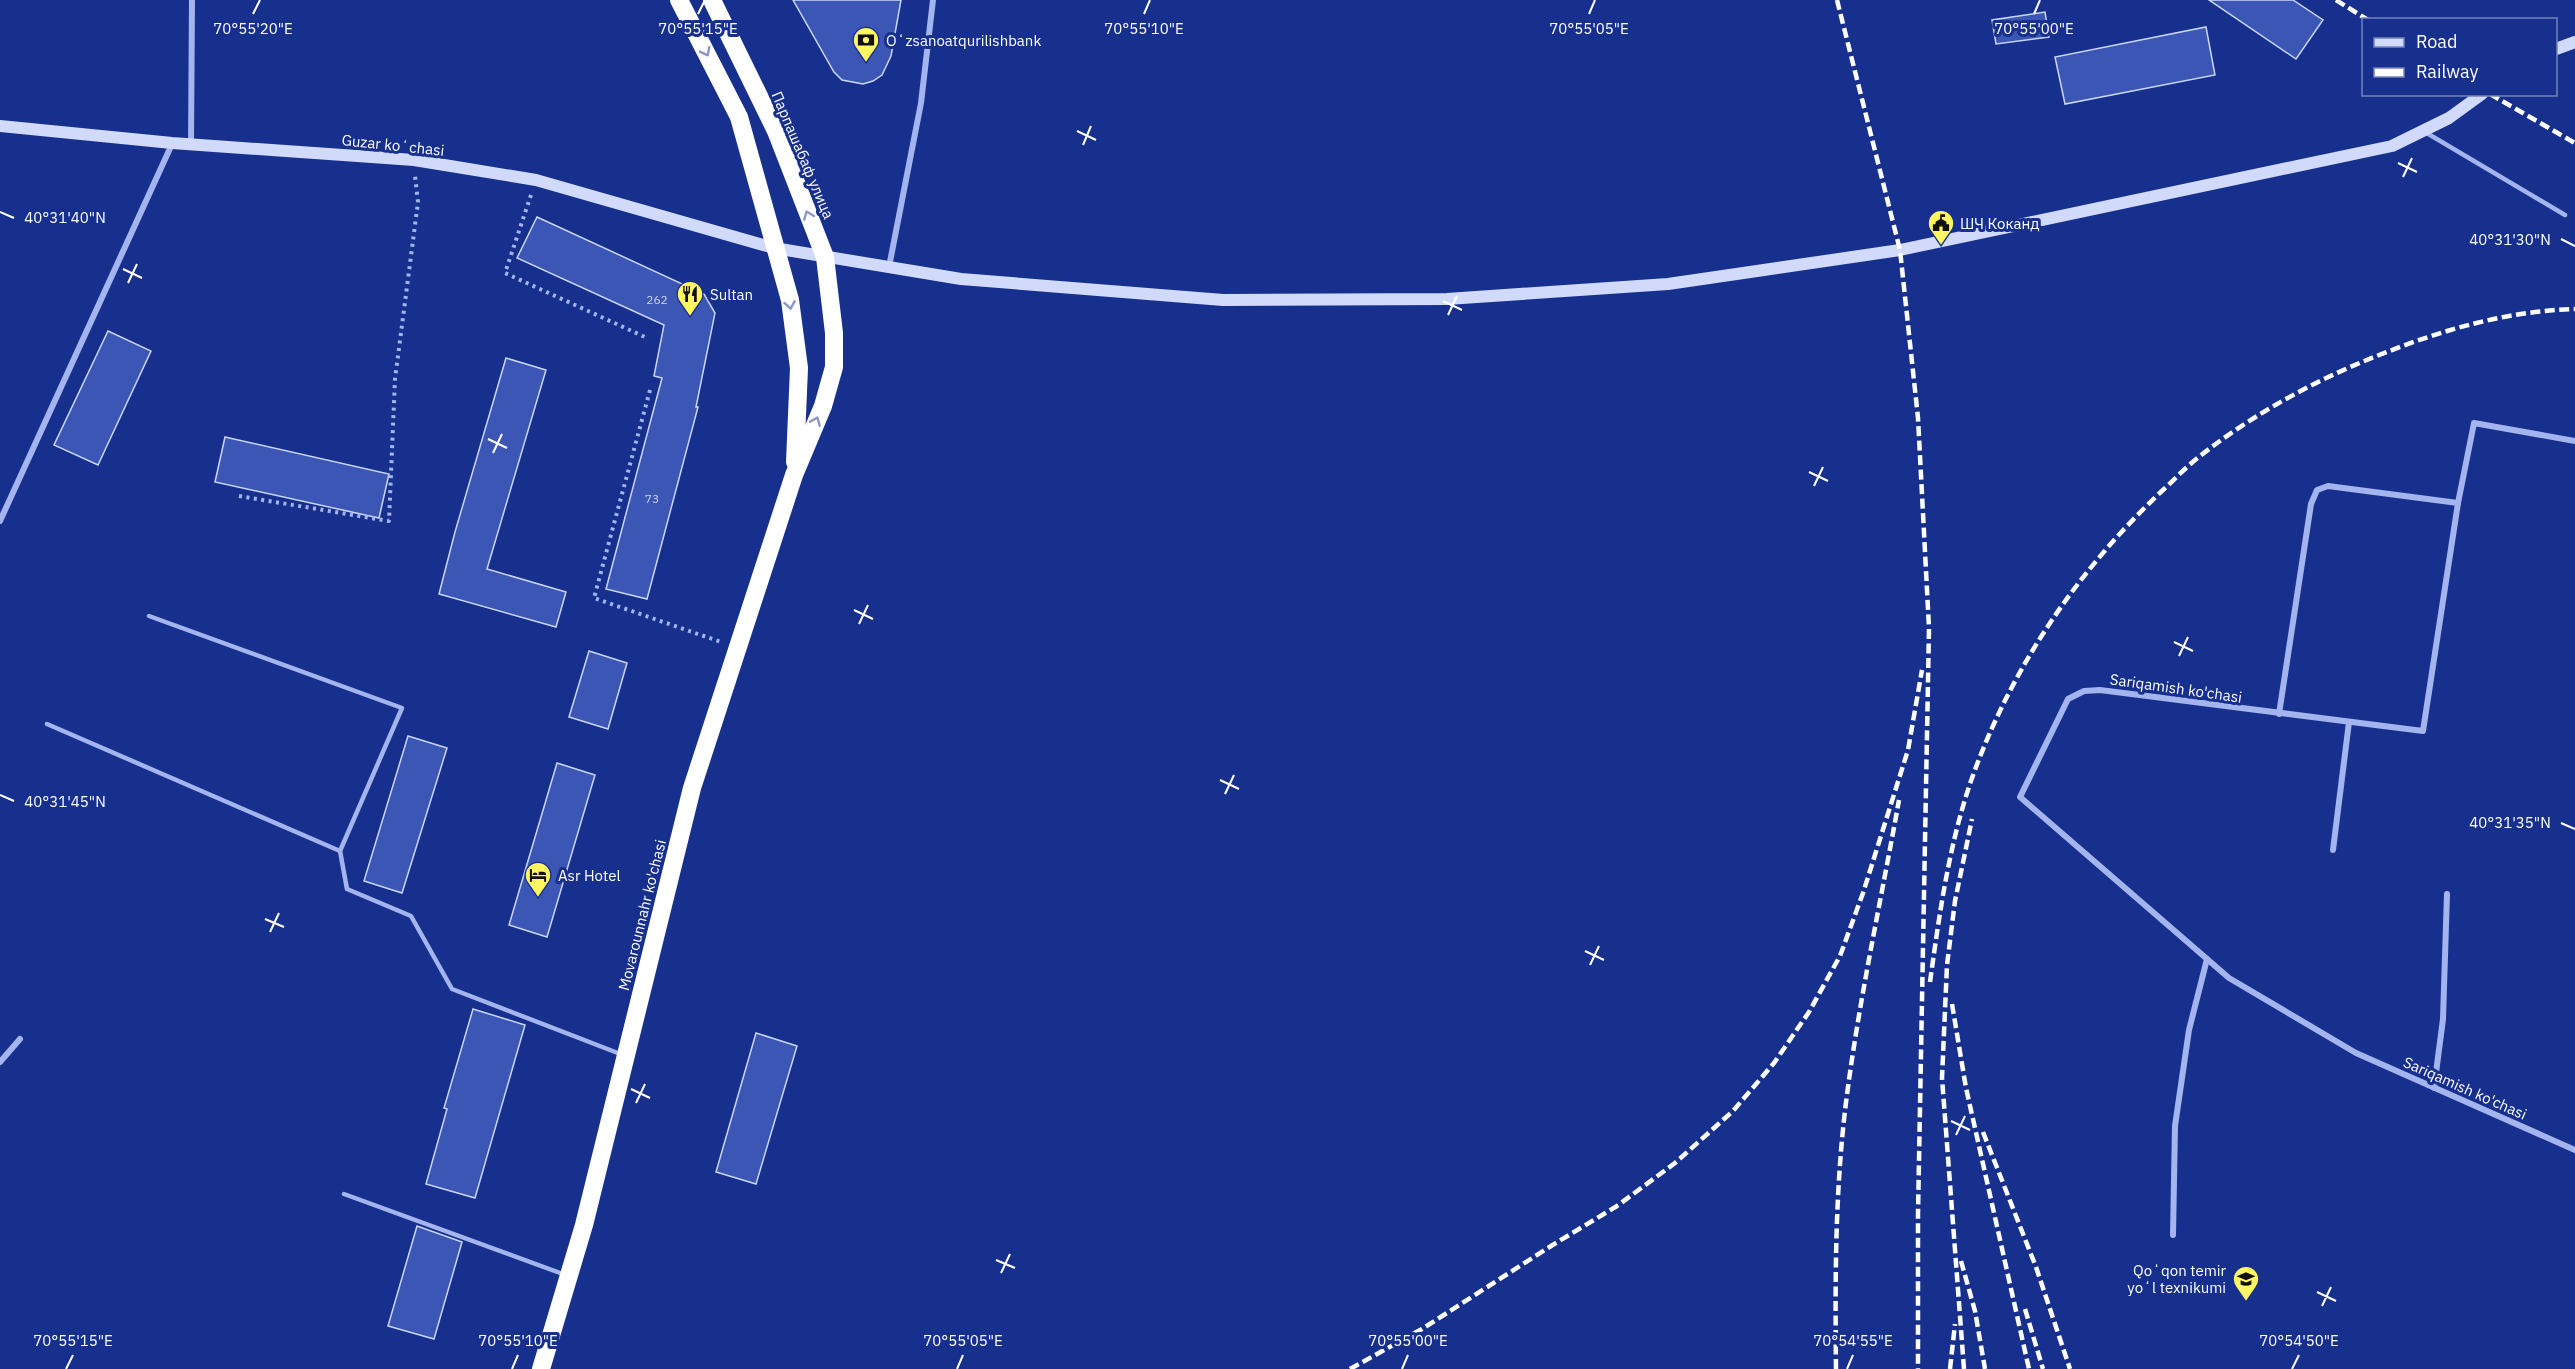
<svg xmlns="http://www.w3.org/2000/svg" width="2575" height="1369" viewBox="0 0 2575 1369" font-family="'IBM Plex Sans',sans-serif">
  <rect width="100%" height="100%" fill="#17308e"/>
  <g fill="#3c56b5" stroke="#cad5fb" stroke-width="1.5">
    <path d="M793,0h108l-10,56 -9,19 -9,6 -10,3 -21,-4 -8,-8z"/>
    <path d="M2209,0h84l30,20 -27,39z"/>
    <path d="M2045,12l4,25 -53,7 -4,-24z"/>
    <path d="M2206,27l9,48 -150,29 -10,-47z"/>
    <path d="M537,217l167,77 11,19 -19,94h2l-51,192 -41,-10 56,-211 -8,-2 10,-51 -147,-67z"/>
    <path d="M108,331l43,20 -53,114 -44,-20z"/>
    <path d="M506,358l40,12 -59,199 79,23 -10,35 -117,-33 16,-62z"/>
    <path d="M225,437l164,37 -10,44 -164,-36z"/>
    <path d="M589,651l38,12 -19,66 -39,-12z"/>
    <path d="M408,736l39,12 -45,145 -38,-12z"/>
    <path d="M557,763l38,12 -48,162 -38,-12z"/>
    <path d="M473,1009l52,16 -50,173 -49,-14 21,-75 -3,-1z"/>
    <path d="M756,1033l41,13 -41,138 -40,-12z"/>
    <path d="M417,1226l45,16 -28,97 -46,-13z"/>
  </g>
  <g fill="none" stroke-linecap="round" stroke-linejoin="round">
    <g stroke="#a4b4ef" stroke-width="4" stroke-dasharray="3 4.5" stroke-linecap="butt">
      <path d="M531,195l-26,78 140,64"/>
      <path d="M650,390l-56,208 127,44"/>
      <path d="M239,496l150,25 6,-142 23,-177 -3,-26"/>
    </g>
    <g stroke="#a4b4ef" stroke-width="4.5">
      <path d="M2425,132l140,83"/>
      <path d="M149,616l253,92 -62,143"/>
      <path d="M47,724l293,127 7,38 64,27 41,73 171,66"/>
      <path d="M344,1194l219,80"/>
    </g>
    <g stroke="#a4b4ef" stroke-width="6">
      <path d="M191,144l1,-144"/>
      <path d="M889,267l32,-164 12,-103"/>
      <path d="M2575,441l-101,-18 -16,80 -35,228 -323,-41 -16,1 -16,8 -48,98 209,181 127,75 219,97"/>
      <path d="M0,521l172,-377"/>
      <path d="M2279,714l32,-210 6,-14 11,-4 130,17"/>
      <path d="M2333,850l16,-128"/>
      <path d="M0,1062l20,-23"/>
      <path d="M2434,1088l9,-69 4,-125"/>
      <path d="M2173,1235l2,-109 14,-96 18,-71"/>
    </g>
    <g stroke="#d1dafb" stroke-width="12">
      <path d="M2556,49l19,-7"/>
      <path d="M0,126l172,17 242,17 122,20 238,68 187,31 262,21 224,-1 221,-15 232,-34 492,-104 57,-28 33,-24"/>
    </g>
    <g stroke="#fff" stroke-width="18">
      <path d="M679,0l60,117 51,183 9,68 -4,94"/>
      <path d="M541,1369l43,-144 108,-437 102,-313 29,-69 11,-39v-34l-9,-76 -49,-126 -64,-131"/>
    </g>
    <g stroke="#fff" stroke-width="4.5" stroke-dasharray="10 4.5" stroke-linecap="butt">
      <path d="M1837,0l63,250 18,168 11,210 -11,586v155"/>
      <path d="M2336,0l32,20"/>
      <path d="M2490,94l85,49"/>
      <path d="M1930,982c10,-72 20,-146 46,-215 40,-106 104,-199 187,-277 12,-11 24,-24 37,-34 56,-44 121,-79 187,-104 61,-24 123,-41 188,-43"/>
      <path d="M1952,1004l14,84 63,281"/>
      <path d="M1983,1132l53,135 34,102"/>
      <path d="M1961,1261l14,50 10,58"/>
      <path d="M2025,1309l18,60"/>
      <path d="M1350,1369l72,-40 129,-83 66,-40 58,-43 58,-52 41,-48 35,-51 31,-56 23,-63 45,-143 14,-80"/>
      <path d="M1836,1369c-1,-94 -1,-188 12,-282 13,-96 34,-192 51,-287"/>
      <path d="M1950,1369l5,-45"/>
      <path d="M1964,1369l-22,-291 5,-113 8,-64 17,-82"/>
    </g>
  </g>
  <defs><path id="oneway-chevron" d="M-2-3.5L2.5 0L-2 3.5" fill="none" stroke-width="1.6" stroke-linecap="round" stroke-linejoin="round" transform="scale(1.5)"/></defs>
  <g stroke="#8b98c6">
    <use href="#oneway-chevron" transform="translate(706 52) rotate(63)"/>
    <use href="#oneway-chevron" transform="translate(808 215) rotate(-111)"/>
    <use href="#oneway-chevron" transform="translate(790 305) rotate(80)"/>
    <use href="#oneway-chevron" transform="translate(816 421) rotate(-68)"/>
  </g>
  <path fill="none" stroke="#fff" stroke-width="2" d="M253,14l7,-14M698,14l7,-14M1144,14l6,-14M1589,14l6,-14M2034,14l6,-14M1077,131l19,9M1083,145l8,-19M2398,163l19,9M2403,177l9,-19M0,212l14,6M2561,239l14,7M123,269l19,9M128,283l9,-19M1443,301l19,9M1448,315l9,-19M488,439l19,9M493,453l9,-19M1809,472l19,9M1814,486l9,-19M854,610l19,9M859,624l9,-19M2174,642l19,9M2179,656l9,-19M1220,780l19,9M1225,794l9,-19M0,795l14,6M2561,823l14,6M265,919l19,8M270,932l9,-19M1585,951l19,9M1590,965l9,-19M631,1089l19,9M636,1103l9,-19M1951,1121l19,9M1956,1135l9,-19M996,1260l19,8M1001,1273l9,-19M2317,1292l19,9M2322,1306l9,-19M66,1369l7,-14M512,1369l6,-14M957,1369l6,-14M1402,1369l6,-14M1847,1369l6,-14M2292,1369l7,-14"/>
  <defs>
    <g id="bank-pin" transform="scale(1.35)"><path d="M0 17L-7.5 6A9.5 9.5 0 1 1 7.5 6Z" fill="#fff662" stroke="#17308e"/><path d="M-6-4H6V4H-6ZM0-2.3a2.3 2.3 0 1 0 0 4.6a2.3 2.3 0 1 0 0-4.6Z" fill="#111"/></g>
    <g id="civic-pin" transform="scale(1.35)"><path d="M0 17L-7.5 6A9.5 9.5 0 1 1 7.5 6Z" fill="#fff662" stroke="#17308e"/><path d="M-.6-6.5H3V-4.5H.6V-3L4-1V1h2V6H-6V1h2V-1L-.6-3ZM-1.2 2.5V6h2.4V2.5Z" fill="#111"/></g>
    <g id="restaurant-pin" transform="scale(1.35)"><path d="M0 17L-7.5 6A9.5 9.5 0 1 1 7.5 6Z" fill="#fff662" stroke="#17308e"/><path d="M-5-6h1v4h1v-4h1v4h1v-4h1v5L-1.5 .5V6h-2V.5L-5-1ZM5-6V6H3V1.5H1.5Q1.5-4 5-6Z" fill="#111"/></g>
    <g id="hotel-pin" transform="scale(1.35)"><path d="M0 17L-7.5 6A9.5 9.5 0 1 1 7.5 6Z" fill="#fff662" stroke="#17308e"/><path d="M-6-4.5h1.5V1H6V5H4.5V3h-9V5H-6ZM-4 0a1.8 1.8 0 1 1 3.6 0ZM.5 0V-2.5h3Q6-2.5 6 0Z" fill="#111"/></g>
    <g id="university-pin" transform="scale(1.35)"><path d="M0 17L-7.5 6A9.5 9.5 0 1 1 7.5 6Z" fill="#fff662" stroke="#17308e"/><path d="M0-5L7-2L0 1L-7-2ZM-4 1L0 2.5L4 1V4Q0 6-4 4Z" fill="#111"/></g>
  </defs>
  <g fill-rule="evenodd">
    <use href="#bank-pin" x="866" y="40"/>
    <use href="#civic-pin" x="1941" y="223"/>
    <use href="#restaurant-pin" x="690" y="294"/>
    <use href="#hotel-pin" x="538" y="875"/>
    <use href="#university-pin" x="2246" y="1279"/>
  </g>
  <g text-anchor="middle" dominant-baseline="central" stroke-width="6" stroke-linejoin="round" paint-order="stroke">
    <g font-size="12" fill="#ced5ec">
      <text x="657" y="299">262</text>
      <text x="652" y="498">73</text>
    </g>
    <g font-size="15" fill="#fff" stroke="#17308e" text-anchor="start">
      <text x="886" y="40">Oʻzsanoatqurilishbank</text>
      <text x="1960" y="223">ШЧ Коканд</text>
      <text x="710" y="294">Sultan</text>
      <text x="558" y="875">Asr Hotel</text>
      <text x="2226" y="1270" text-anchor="end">Qoʻqon temir<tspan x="2226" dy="17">yoʻl texnikumi</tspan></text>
    </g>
    <g font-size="15" fill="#fff" stroke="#17308e">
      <text transform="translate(393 145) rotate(6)">Guzar koʻchasi</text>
      <text transform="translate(803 155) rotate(67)">Парпашабаф улица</text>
      <text transform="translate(2176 688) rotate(8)">Sariqamish ko'chasi</text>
      <text transform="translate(642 915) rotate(-76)">Movarounnahr ko'chasi</text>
      <text transform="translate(2465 1088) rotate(24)">Sariqamish ko'chasi</text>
    </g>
  </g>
  <g font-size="15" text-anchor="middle" fill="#fff" stroke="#17308e" stroke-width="6" stroke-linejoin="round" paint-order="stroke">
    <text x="253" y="34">70°55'20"E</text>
    <text x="698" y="34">70°55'15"E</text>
    <text x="1144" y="34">70°55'10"E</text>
    <text x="1589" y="34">70°55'05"E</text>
    <text x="2034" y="34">70°55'00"E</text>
    <text x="65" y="223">40°31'40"N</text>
    <text x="2510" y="245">40°31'30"N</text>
    <text x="65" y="807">40°31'45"N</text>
    <text x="2510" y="828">40°31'35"N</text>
    <text x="73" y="1346">70°55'15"E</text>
    <text x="518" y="1346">70°55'10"E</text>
    <text x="963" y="1346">70°55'05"E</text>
    <text x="1408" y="1346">70°55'00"E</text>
    <text x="1853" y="1346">70°54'55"E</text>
    <text x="2299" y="1346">70°54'50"E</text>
  </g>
  <rect x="2362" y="18" width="195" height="78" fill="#17308e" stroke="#7483bb" stroke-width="1.5"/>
  <rect x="2374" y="38" width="30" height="9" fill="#d1dafb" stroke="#7483bb" stroke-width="1.5"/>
  <text x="2416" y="48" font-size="18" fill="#ffffff">Road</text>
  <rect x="2374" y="68" width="30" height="9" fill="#ffffff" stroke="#7483bb" stroke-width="1.5"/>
  <text x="2416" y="78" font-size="18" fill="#ffffff">Railway</text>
</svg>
